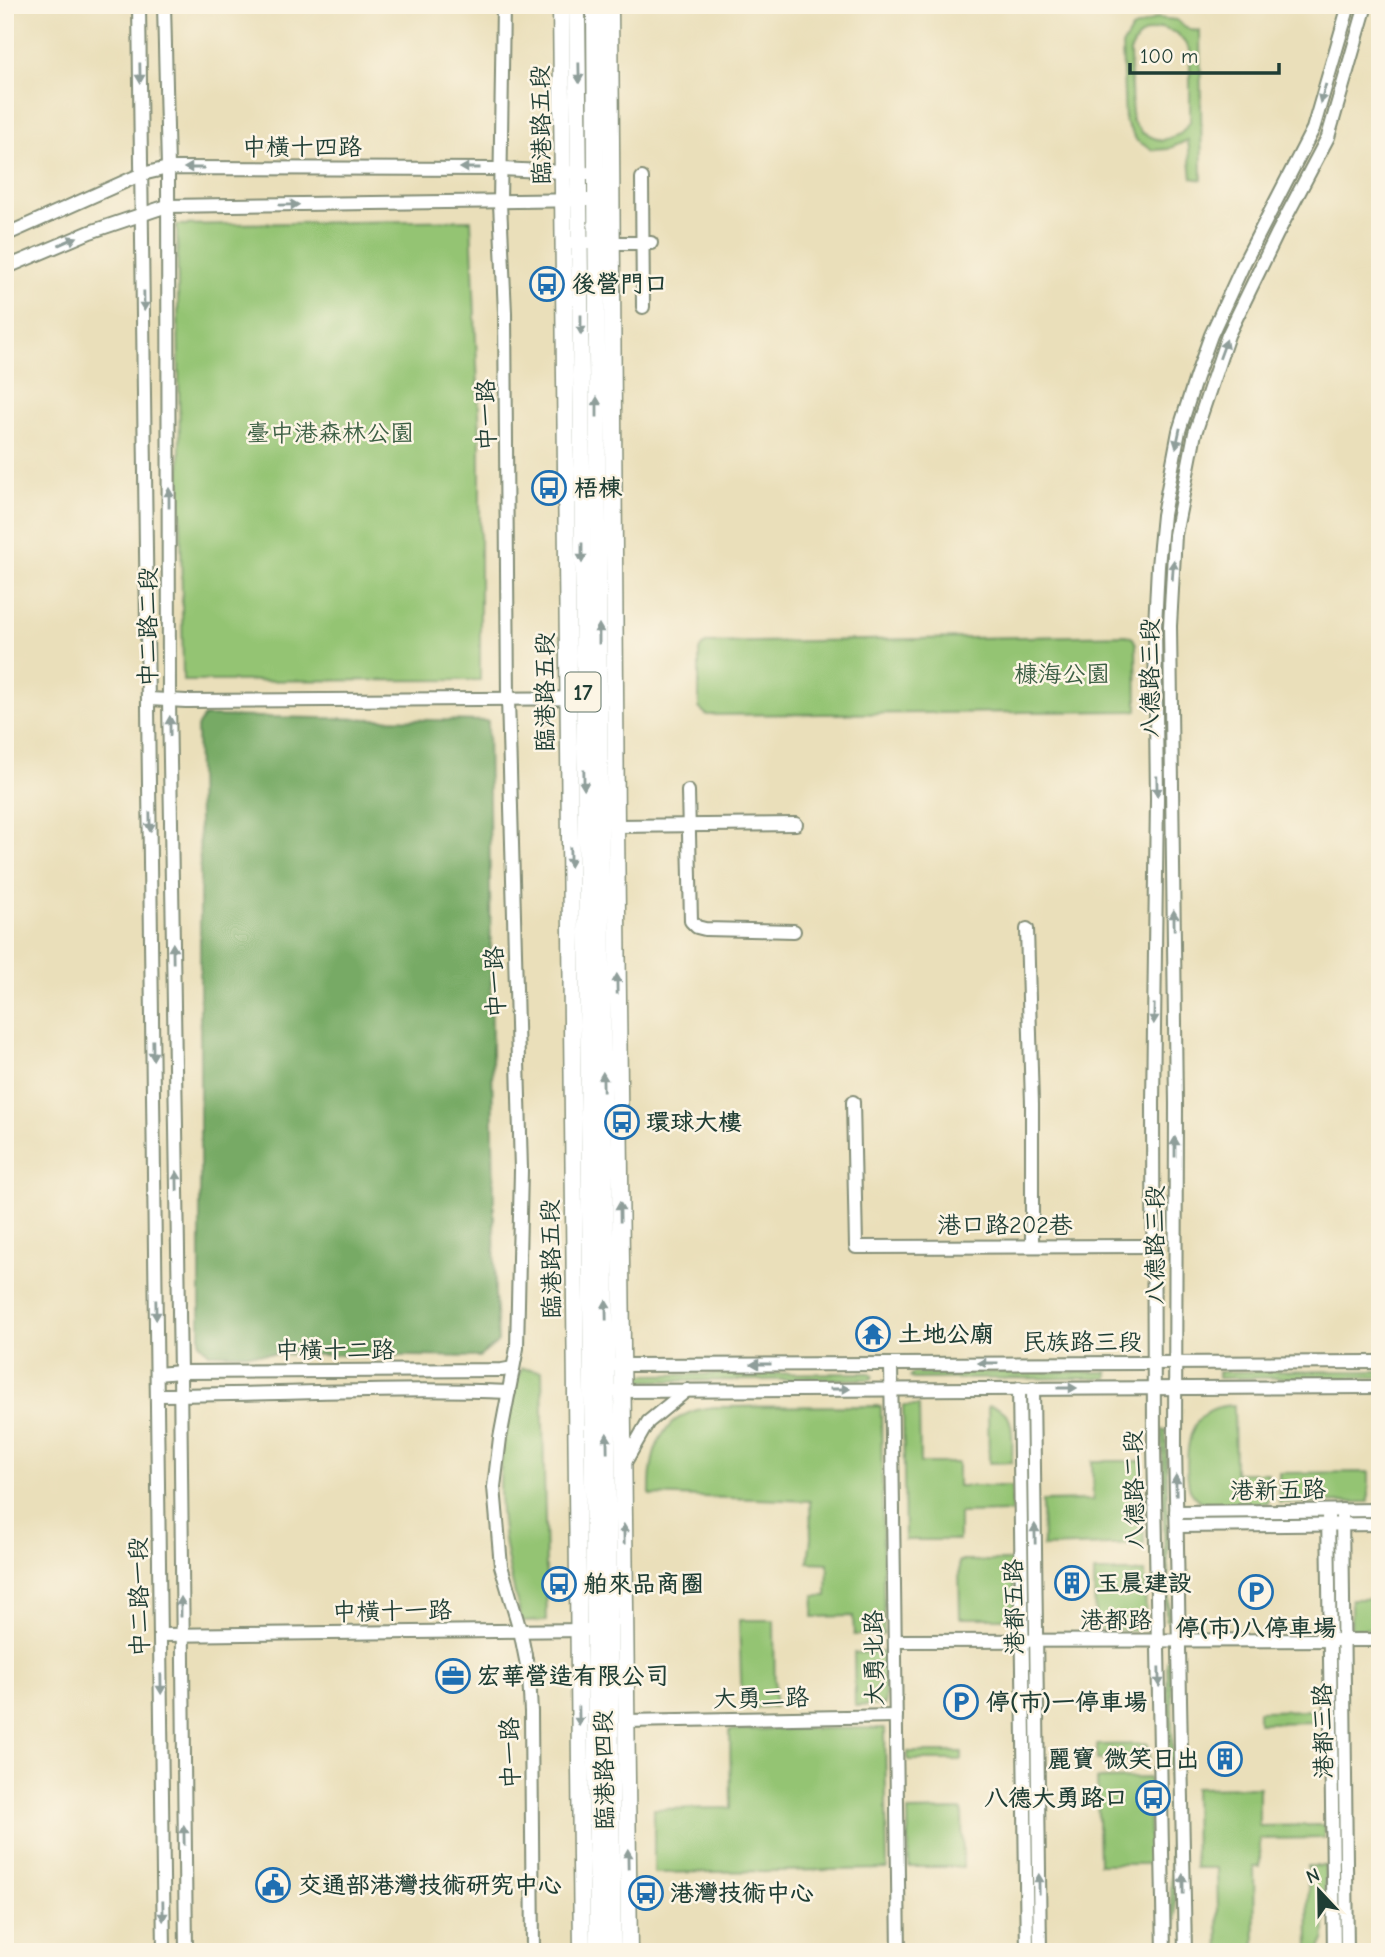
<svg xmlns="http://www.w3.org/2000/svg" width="1385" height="1957" viewBox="0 0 1385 1957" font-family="'Comic Neue','LXGW WenKai TC',sans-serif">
  <rect width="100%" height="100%" fill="#fcf5e5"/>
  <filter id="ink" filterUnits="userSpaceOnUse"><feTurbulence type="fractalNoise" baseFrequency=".0143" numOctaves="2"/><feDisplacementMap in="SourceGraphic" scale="14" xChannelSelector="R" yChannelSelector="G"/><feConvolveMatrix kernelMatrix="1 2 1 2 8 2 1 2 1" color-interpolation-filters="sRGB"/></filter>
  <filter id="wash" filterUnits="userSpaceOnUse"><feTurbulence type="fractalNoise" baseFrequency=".00686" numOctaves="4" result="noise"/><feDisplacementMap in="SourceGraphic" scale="28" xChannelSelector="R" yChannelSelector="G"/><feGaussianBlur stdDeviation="1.57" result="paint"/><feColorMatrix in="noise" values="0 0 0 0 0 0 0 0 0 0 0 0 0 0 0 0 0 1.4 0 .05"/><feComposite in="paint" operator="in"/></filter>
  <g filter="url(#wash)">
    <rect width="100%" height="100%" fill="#eadfba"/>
    <g fill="#94c473" stroke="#5a8054" stroke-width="2" fill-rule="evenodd">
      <path d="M1157,18l19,2 14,10 10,1 2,149 -10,-2 -4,-38 -20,9 -15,1 -16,-9 -12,-20 -3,-75 10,-17zM1161,28l16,5 13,16v73l-10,12 -19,7 -19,-8 -10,-13 -2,-68 7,-13 8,-6z"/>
      <path d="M471,220l9,216v244l-297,1 -6,-456z"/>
      <path d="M1126,635l7,3 3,6 1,67 -430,4 -8,-7v-57l3,-5 6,-3z"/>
      <path d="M522,1368l20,3 5,250 -25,1c-15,-57 -28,-116 -19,-176 4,-23 10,-46 15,-69z"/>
      <path d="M1380,1371v6l-162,1v-6z"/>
      <path d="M1108,1372v6l-195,1 -3,-2 3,-4z"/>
      <path d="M870,1373l3,3 -2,3 -231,2v-6z"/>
      <path d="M1234,1405l1,68h33v30h-64c-17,-7 -16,-21 -17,-37 0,-33 8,-60 47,-61z"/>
      <path d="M881,1406l3,229h-30l-1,-19 -40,1 1,-21h13l1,-33 -20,-1 3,-24 -1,-37 -160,-6c-1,-46 12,-84 65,-88z"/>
      <path d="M903,1406h16l1,57h38v23h54v26l-53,1v27h-54z"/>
      <path d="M988,1406c30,1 24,34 24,56l-23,1z"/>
      <path d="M1027,1421l3,201h-1l-4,-199z"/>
      <path d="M1162,1430h4l3,192 -3,-2z"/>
      <path d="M1092,1461h50l2,83 -101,3 -1,-46 51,-1z"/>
      <path d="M1369,1472v30l-90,1v-30z"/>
      <path d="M1309,1516l-1,3h-109l1,-2z"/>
      <path d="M959,1561h54l1,57h-54z"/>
      <path d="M1094,1572h51l1,58h-51z"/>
      <rect x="1351" y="1599" width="29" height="30"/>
      <path d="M739,1620h35l1,87 -33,1z"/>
      <path d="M884,1652l1,53 -30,1 -1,-53z"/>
      <path d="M1170,1658l1,3 5,267h-4l-5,-267z"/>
      <path d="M1029,1659h2l2,284z"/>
      <path d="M1336,1659l2,1 2,286 -1,-2z"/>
      <path d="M1323,1710v12l-65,1v-12z"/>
      <path d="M885,1728l2,141 -233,4v-64l77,-1 -1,-78z"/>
      <path d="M1148,1744l1,16h-52v-15z"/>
      <rect x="908" y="1752" width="54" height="8"/>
      <path d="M1149,1778l1,86h-51l-2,-85z"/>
      <path d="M1259,1787v39l65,-1v13l-64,1v28h-6l1,85h-36l-2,-84h-22l-1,-80z"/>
      <path d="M962,1810l1,57h-54l-1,-56z"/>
      <path d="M1325,1866v72l-6,13 -10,1 -1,-86z"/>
    </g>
    <path fill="#77aa65" stroke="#4b744c" stroke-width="2" d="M204,716l284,5 7,575 3,46 -19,15 -270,-4 -9,-10v-472l-3,-144z"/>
  </g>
  <g filter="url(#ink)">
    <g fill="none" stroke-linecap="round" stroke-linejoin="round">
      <g stroke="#848e77" stroke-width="16">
        <g id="minor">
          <path d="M139,5l25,1947"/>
          <path d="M164,5l4,163 1,532 11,672 6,580"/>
          <path d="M503,5l-3,198 5,110 3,385 13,472 -4,178 -17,90 -6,49 7,79 19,64 9,45 2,37 2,240"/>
          <path d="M642,178l1,129"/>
          <path d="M5,235l137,-61 26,-6 333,1 103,5"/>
          <path d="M571,243h80"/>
          <path d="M5,268l85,-36 77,-26 421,-6"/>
          <path d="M149,699l37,2 429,-3"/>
          <path d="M688,791l3,130 6,6 8,2 89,2"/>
          <path d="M616,826l180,-2"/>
          <path d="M1027,929l5,175v142"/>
          <path d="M853,1102l3,145 299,-1"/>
          <path d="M891,1364l8,588"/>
          <path d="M614,1365l766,-3"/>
          <path d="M157,1374l23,-2 322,-2 11,-2"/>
          <path d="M1019,1388l8,564"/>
          <path d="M1033,1388l7,564"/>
          <path d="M614,1391l766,-4"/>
          <path d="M157,1395c117,0 235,-8 352,-3"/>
          <path d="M624,1464l24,-42 39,-32"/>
          <path d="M1342,1510l5,442"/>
          <path d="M1328,1511l6,441"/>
          <path d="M1176,1512l204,-2"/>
          <path d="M1177,1526l203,-2"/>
          <path d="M160,1635l426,-5"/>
          <path d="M895,1641l485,-1"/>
          <path d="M626,1721l270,-5"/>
          <path d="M1164,1952l-10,-508 -1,-341 4,-304 -2,-173 3,-60 5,-51 16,-84 17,-54 15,-42 33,-72 69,-134 36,-124"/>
          <path d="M1185,1952l-10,-506 1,-343 -6,-477 5,-91 20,-102 33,-98 49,-101 51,-97 38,-132"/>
        </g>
      </g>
      <g stroke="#848e77" stroke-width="19">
        <g id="major">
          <path d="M561,5l21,1947"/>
          <path d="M577,5l21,1947"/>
          <path d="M595,5l4,693 14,1254"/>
          <path d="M610,5l6,821 13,1126"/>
        </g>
      </g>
      <use href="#minor" stroke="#fff" stroke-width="12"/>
      <use href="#major" stroke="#fff" stroke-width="16"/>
    </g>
    <defs><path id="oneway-solid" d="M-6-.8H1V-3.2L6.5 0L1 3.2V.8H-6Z" transform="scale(1.75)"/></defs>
    <g fill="#8f9e9a">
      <use href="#oneway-solid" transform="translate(140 73) rotate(89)"/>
      <use href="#oneway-solid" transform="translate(579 73) rotate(89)"/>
      <use href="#oneway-solid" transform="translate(1323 94) rotate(106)"/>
      <use href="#oneway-solid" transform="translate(194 168) rotate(-180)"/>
      <use href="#oneway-solid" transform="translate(470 168) rotate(-180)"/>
      <use href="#oneway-solid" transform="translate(289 205) rotate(-1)"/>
      <use href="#oneway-solid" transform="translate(68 241) rotate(-23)"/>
      <use href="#oneway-solid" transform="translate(144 301) rotate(89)"/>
      <use href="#oneway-solid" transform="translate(581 325) rotate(90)"/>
      <use href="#oneway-solid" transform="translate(1223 349) rotate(-70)"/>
      <use href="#oneway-solid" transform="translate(597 407) rotate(-90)"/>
      <use href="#oneway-solid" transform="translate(1178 438) rotate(102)"/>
      <use href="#oneway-solid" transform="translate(169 498) rotate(-90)"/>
      <use href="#oneway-solid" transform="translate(582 553) rotate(90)"/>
      <use href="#oneway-solid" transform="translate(1173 570) rotate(-86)"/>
      <use href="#oneway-solid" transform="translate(599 634) rotate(-90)"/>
      <use href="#oneway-solid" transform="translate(170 726) rotate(-91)"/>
      <use href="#oneway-solid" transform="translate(584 780) rotate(89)"/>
      <use href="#oneway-solid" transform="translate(1157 786) rotate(89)"/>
      <use href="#oneway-solid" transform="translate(150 822) rotate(89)"/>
      <use href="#oneway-solid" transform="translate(570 857) rotate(89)"/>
      <use href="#oneway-solid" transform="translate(1174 920) rotate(-91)"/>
      <use href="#oneway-solid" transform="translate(173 953) rotate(-91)"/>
      <use href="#oneway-solid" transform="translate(617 984) rotate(-91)"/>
      <use href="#oneway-solid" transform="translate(1154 1014) rotate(91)"/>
      <use href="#oneway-solid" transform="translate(153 1050) rotate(89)"/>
      <use href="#oneway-solid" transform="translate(603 1082) rotate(-91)"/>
      <use href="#oneway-solid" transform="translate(1175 1147) rotate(-90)"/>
      <use href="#oneway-solid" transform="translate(177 1181) rotate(-91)"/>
      <use href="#oneway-solid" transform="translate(620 1212) rotate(-91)"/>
      <use href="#oneway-solid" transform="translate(156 1310) rotate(89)"/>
      <use href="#oneway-solid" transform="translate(606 1310) rotate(-91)"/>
      <use href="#oneway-solid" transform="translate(988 1363) rotate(180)"/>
      <use href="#oneway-solid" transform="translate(761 1364) rotate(180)"/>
      <use href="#oneway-solid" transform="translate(1067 1388)"/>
      <use href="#oneway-solid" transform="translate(840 1389)"/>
      <use href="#oneway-solid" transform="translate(607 1443) rotate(-91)"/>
      <use href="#oneway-solid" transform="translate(1176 1485) rotate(-91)"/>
      <use href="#oneway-solid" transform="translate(624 1534) rotate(-91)"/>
      <use href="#oneway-solid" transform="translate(1035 1534) rotate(-91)"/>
      <use href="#oneway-solid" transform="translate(181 1607) rotate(-90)"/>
      <use href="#oneway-solid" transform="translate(1159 1677) rotate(89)"/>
      <use href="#oneway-solid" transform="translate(161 1684) rotate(89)"/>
      <use href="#oneway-solid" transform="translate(579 1716) rotate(89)"/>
      <use href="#oneway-solid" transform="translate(184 1835) rotate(-91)"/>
      <use href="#oneway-solid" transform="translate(628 1859) rotate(-91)"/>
      <use href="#oneway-solid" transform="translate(1039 1884) rotate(-91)"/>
      <use href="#oneway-solid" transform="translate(1183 1884) rotate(-91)"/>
      <use href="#oneway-solid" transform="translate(163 1911) rotate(89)"/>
    </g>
  </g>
  <defs>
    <g id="bus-ring" transform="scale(1.75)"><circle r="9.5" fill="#fcf5e5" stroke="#1f6fb2" stroke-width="1.5"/><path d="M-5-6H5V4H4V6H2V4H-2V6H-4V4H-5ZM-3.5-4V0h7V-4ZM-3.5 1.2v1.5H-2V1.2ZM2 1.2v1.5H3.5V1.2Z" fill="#1f6fb2"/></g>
    <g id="temple-ring" transform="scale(1.75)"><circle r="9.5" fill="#fcf5e5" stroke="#1f6fb2" stroke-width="1.5"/><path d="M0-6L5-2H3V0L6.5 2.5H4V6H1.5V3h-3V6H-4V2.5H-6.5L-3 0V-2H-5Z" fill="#1f6fb2"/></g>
    <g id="building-ring" transform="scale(1.75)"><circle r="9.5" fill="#fcf5e5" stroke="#1f6fb2" stroke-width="1.5"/><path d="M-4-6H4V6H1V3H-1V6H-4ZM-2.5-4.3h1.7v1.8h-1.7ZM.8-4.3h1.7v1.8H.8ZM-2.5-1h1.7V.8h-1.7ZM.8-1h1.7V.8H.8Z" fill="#1f6fb2"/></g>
    <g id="parking-ring" transform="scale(1.75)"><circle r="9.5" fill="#fcf5e5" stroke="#1f6fb2" stroke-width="1.5"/><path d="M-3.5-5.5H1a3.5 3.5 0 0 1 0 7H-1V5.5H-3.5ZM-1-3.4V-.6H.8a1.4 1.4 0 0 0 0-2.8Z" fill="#1f6fb2"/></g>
    <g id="office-ring" transform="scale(1.75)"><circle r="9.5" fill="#fcf5e5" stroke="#1f6fb2" stroke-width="1.5"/><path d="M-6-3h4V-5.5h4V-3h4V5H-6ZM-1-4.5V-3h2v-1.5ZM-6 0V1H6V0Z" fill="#1f6fb2"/></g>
    <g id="civic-ring" transform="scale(1.75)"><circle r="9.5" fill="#fcf5e5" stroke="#1f6fb2" stroke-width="1.5"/><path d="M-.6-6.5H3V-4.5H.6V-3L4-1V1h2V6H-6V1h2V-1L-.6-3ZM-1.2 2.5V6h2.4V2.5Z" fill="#1f6fb2"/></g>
  </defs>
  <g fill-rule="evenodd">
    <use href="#bus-ring" x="547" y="284"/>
    <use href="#bus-ring" x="549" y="488"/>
    <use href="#bus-ring" x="622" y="1122"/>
    <use href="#temple-ring" x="873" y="1334"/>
    <use href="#building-ring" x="1072" y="1583"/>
    <use href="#bus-ring" x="559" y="1584"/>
    <use href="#parking-ring" x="1256" y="1592"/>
    <use href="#office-ring" x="453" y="1676"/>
    <use href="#parking-ring" x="961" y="1702"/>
    <use href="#building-ring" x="1225" y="1759"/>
    <use href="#bus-ring" x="1153" y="1798"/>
    <use href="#civic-ring" x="273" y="1885"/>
    <use href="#bus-ring" x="646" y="1893"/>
  </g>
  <g text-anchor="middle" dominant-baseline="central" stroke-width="5" stroke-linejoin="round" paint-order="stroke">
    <rect fill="#fcf5e5" stroke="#617469" stroke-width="2" x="565.5" y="672.5" width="35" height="39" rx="5"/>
    <g font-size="23" font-weight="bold" fill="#1f3d34">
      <text x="583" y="692">17</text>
    </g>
    <g font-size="24" fill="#1f3d34" stroke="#fcf5e5">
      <text transform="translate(541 125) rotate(-91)">臨港路五段</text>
      <text x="302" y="147">中橫十四路</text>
      <text transform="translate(486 415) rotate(-91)">中一路</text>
      <text transform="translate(148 627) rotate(-90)">中二路二段</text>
      <text transform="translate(1150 678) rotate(-90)">八德路三段</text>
      <text transform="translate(545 692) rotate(-90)">臨港路五段</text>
      <text transform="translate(495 982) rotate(-92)">中一路</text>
      <text x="1005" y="1225">港口路202巷</text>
      <text transform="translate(1155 1245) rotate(-90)">八德路三段</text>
      <text transform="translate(551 1259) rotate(-91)">臨港路五段</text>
      <text x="1082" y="1342">民族路三段</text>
      <text x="335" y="1350">中橫十二路</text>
      <text transform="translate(1134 1490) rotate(-91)">八德路二段</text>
      <text transform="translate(1278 1490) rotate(-1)">港新五路</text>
      <text transform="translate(139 1597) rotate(-91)">中二路一段</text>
      <text transform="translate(1014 1607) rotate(-91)">港都五路</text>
      <text transform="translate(392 1611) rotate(-1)">中橫十一路</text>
      <text x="1116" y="1620">港都路</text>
      <text transform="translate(874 1658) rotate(-91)">大勇北路</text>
      <text transform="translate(761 1698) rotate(-1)">大勇二路</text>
      <text transform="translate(1323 1731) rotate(-91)">港都三路</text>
      <text transform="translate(510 1753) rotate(-91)">中一路</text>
      <text transform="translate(604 1770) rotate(-91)">臨港路四段</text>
    </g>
    <g font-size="24" font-weight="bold" fill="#1f3d34" stroke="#fcf5e5" text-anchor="start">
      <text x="572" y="284">後營門口</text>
      <text x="574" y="488">梧棟</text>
      <text x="646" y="1122">環球大樓</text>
      <text x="898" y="1334">土地公廟</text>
      <text x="1096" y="1583">玉晨建設</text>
      <text x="584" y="1584">舶來品商圈</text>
      <text x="1256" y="1628" text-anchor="middle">停(市)八停車場</text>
      <text x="477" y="1676">宏華營造有限公司</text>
      <text x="986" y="1702">停(市)一停車場</text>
      <text x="1200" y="1759" text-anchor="end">麗寶 微笑日出</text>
      <text x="1128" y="1798" text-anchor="end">八德大勇路口</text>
      <text x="298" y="1885">交通部港灣技術研究中心</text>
      <text x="670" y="1893">港灣技術中心</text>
    </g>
    <g font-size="24" fill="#3c5f44" stroke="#fcf5e5">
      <text x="330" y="433">臺中港森林公園</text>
      <text x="1062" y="674">槺海公園</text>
    </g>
  </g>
  <rect width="1385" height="1957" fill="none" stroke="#fcf5e5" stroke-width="28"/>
  <g transform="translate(1319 1891) rotate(338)" stroke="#fcf5e5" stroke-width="5" paint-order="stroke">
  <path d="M0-5L12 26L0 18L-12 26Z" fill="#1f3d34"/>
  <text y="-10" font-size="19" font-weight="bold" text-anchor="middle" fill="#1f3d34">N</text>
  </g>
  <path d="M1130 63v10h149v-10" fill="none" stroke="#1f3d34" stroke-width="3.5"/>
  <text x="1140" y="63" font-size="21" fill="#1f3d34" stroke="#fcf5e5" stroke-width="5" paint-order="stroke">100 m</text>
</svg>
